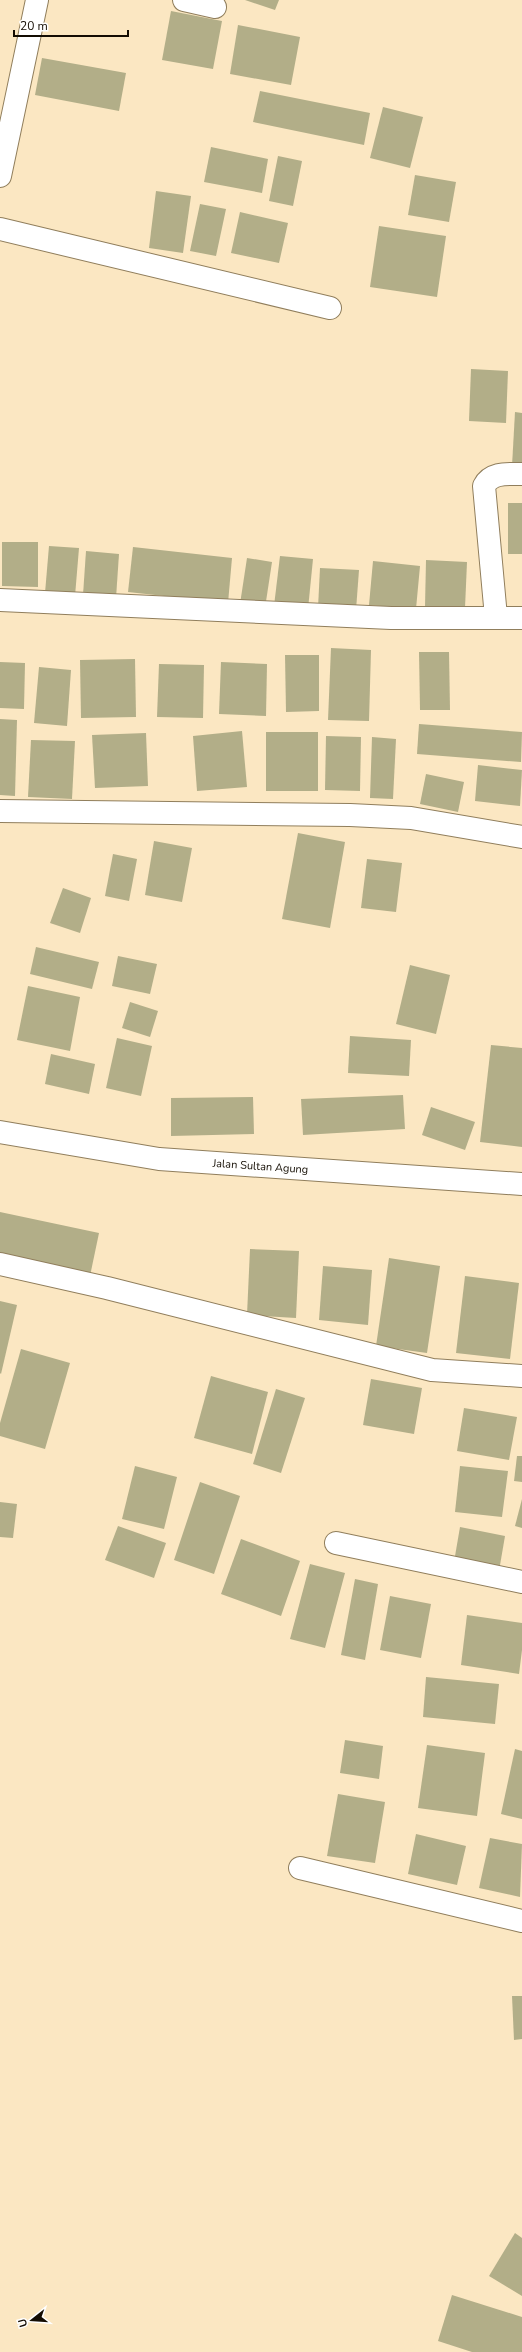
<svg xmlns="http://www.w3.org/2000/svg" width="522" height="2352" viewBox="0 0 522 2352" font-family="'Nunito Sans',sans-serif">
  <rect width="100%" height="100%" fill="#fbe7c2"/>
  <g fill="#b2ae88">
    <path d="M245,0h34l-4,10z"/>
    <path d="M171,11l51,10 -9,48 -51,-9z"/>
    <path d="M238,25l62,12 -9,48 -61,-11z"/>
    <path d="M42,58l84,15 -7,38 -84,-16z"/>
    <path d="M260,91l110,22 -6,32 -111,-23z"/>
    <path d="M383,107l40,10 -13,51 -40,-10z"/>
    <path d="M211,147l57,12 -6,34 -58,-11z"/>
    <path d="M278,156l24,5 -9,45 -24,-5z"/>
    <path d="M415,175l41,7 -7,40 -41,-7z"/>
    <path d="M156,191l35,5 -8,57 -34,-5z"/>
    <path d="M200,204l26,5 -10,47 -26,-5z"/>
    <path d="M240,212l48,11 -9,40 -48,-10z"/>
    <path d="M379,226l67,10 -9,61 -67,-10z"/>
    <path d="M471,369l37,2 -2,52 -37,-2z"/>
    <path d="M515,412l7,1v54l-10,-1z"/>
    <rect x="508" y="503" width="14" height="51"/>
    <path d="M2,542h36v45l-36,-1z"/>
    <path d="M49,546l30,2 -4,48 -30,-3z"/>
    <path d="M133,547l99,11 -4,45 -100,-11z"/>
    <path d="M86,551l33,3 -3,44 -33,-3z"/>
    <path d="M280,556l33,3 -5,50 -34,-3z"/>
    <path d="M247,558l25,4 -7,46 -25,-4z"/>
    <path d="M426,560l41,2 -2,46 -40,-1z"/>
    <path d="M373,561l47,5 -4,43 -47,-4z"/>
    <path d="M320,568l39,2 -3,40 -38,-2z"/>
    <path d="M331,648l40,2 -2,71 -41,-1z"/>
    <path d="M419,652h30l1,58h-30z"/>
    <path d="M285,655h34v56l-33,1z"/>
    <path d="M135,659l1,58 -55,1 -1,-58z"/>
    <path d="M0,662l25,1 -1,46 -24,-1z"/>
    <path d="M221,662l46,2 -1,52 -47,-2z"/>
    <path d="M159,664l45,1 -1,53 -46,-1z"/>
    <path d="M39,667l32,3 -4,56 -33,-3z"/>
    <path d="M0,719l17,1 -2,76 -15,-1z"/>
    <path d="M419,724l103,8 -1,30 -104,-8z"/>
    <path d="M242,731l5,56 -50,4 -4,-55z"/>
    <rect x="266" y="732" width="52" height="59"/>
    <path d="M146,733l2,53 -53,2 -3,-53z"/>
    <path d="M326,736l35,1 -1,54 -35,-1z"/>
    <path d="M372,737l24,2 -3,60 -23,-1z"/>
    <path d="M31,740l44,1 -3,58 -44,-2z"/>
    <path d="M478,765l44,5 -2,36 -45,-5z"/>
    <path d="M426,774l38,8 -6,30 -38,-8z"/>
    <path d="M298,833l47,9 -15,86 -48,-9z"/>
    <path d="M154,841l38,7 -10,54 -37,-7z"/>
    <path d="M113,854l24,5 -8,42 -24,-5z"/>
    <path d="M367,859l35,4 -6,49 -35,-4z"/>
    <path d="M63,888l28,10 -11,35 -30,-10z"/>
    <path d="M36,947l63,15 -7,27 -62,-15z"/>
    <path d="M118,956l39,8 -7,30 -38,-8z"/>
    <path d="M410,965l40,10 -14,59 -40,-10z"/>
    <path d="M28,986l52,11 -10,54 -53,-11z"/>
    <path d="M130,1002l28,9 -8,26 -28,-9z"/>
    <path d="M350,1036l61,4 -2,36 -61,-3z"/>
    <path d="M117,1038l35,8 -11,50 -35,-8z"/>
    <path d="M491,1045l31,3v99l-42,-5z"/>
    <path d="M51,1054l44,10 -6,30 -44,-10z"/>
    <path d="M403,1095l2,34 -102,6 -2,-36z"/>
    <path d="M253,1097l1,37 -83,2v-38z"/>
    <path d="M431,1107l44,15 -10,28 -43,-15z"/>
    <path d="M0,1212l99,21 -9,43 -90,-18z"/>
    <path d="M250,1249l49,2 -3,67 -49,-3z"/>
    <path d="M389,1258l51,8 -13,87 -51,-7z"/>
    <path d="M323,1266l49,4 -4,55 -49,-5z"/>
    <path d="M465,1276l54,7 -9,76 -54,-6z"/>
    <path d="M0,1301l17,4 -16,69 -1,-1z"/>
    <path d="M21,1349l49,14 -25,86 -45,-13v-13z"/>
    <path d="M211,1376l57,16 -16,62 -58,-16z"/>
    <path d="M371,1379l51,9 -8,46 -51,-9z"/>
    <path d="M276,1389l29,9 -24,75 -28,-9z"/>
    <path d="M464,1408l53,9 -8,43 -52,-9z"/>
    <path d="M517,1456h5v26l-8,-1z"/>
    <path d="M135,1466l42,11 -13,52 -42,-10z"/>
    <path d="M460,1466l48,5 -6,46 -47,-5z"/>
    <path d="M200,1482l40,14 -26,78 -40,-14z"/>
    <path d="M522,1499v29l-7,-2z"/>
    <path d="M0,1502l17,2 -4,34 -13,-1z"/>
    <path d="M118,1526l48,17 -12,35 -49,-18z"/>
    <path d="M460,1527l45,9 -6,35 -45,-9z"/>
    <path d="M241,1539l59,22 -19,55 -60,-22z"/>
    <path d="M310,1564l35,9 -20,75 -35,-9z"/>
    <path d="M355,1579l23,5 -13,76 -24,-5z"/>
    <path d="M390,1596l41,8 -10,54 -41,-8z"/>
    <path d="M467,1615l55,8v27l-3,24 -58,-9z"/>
    <path d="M426,1677l73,7 -4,40 -72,-7z"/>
    <path d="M345,1740l38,6 -4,33 -39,-6z"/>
    <path d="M427,1745l58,8 -8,63 -59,-8z"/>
    <path d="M515,1749l7,2v68l-21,-5z"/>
    <path d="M338,1794l47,8 -10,61 -48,-7z"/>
    <path d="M416,1834l50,12 -9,39 -49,-11z"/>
    <path d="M490,1838l32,6 -2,53 -41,-9z"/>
    <path d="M512,1996h10v43l-8,1z"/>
    <path d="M515,2233l7,5v58l-33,-20z"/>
    <path d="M452,2295l70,22v35h-50l-34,-11z"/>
  </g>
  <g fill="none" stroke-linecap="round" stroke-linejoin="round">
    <g stroke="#907e5c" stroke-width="24">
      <g id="minor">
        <path d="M184,0l31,7"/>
        <path d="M0,176l37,-176"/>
        <path d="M0,229l330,79"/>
        <path d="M0,600l391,18h131"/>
        <path d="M496,617l-12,-131c7,-14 24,-12 38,-12"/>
        <path d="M0,811l350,4 61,3 111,19"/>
        <path d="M0,1264l107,24 325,82 90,6"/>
        <path d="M336,1543l186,39"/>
        <path d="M300,1868l222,53"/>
      </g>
    </g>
    <g stroke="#907e5c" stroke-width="24">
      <g id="major">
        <path id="s1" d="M0,1132l159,27 363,25"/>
      </g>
    </g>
    <use href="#minor" stroke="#fff" stroke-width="22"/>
    <use href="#major" stroke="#fff" stroke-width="22"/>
  </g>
  <g text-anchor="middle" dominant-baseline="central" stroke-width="3" stroke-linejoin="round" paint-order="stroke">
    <g font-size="11" fill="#130c02" stroke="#fff">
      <text stroke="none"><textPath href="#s1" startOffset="263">Jalan Sultan Agung</textPath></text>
    </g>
  </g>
  <g transform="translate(32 2320) rotate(253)" stroke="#ffffff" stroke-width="3" paint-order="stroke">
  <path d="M0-3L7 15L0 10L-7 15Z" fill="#130c02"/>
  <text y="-6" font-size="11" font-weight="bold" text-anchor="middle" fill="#130c02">U</text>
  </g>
  <path d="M14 30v6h114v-6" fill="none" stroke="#130c02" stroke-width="2"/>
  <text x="20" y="30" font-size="12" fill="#130c02" stroke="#ffffff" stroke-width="3" paint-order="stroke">20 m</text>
</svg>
